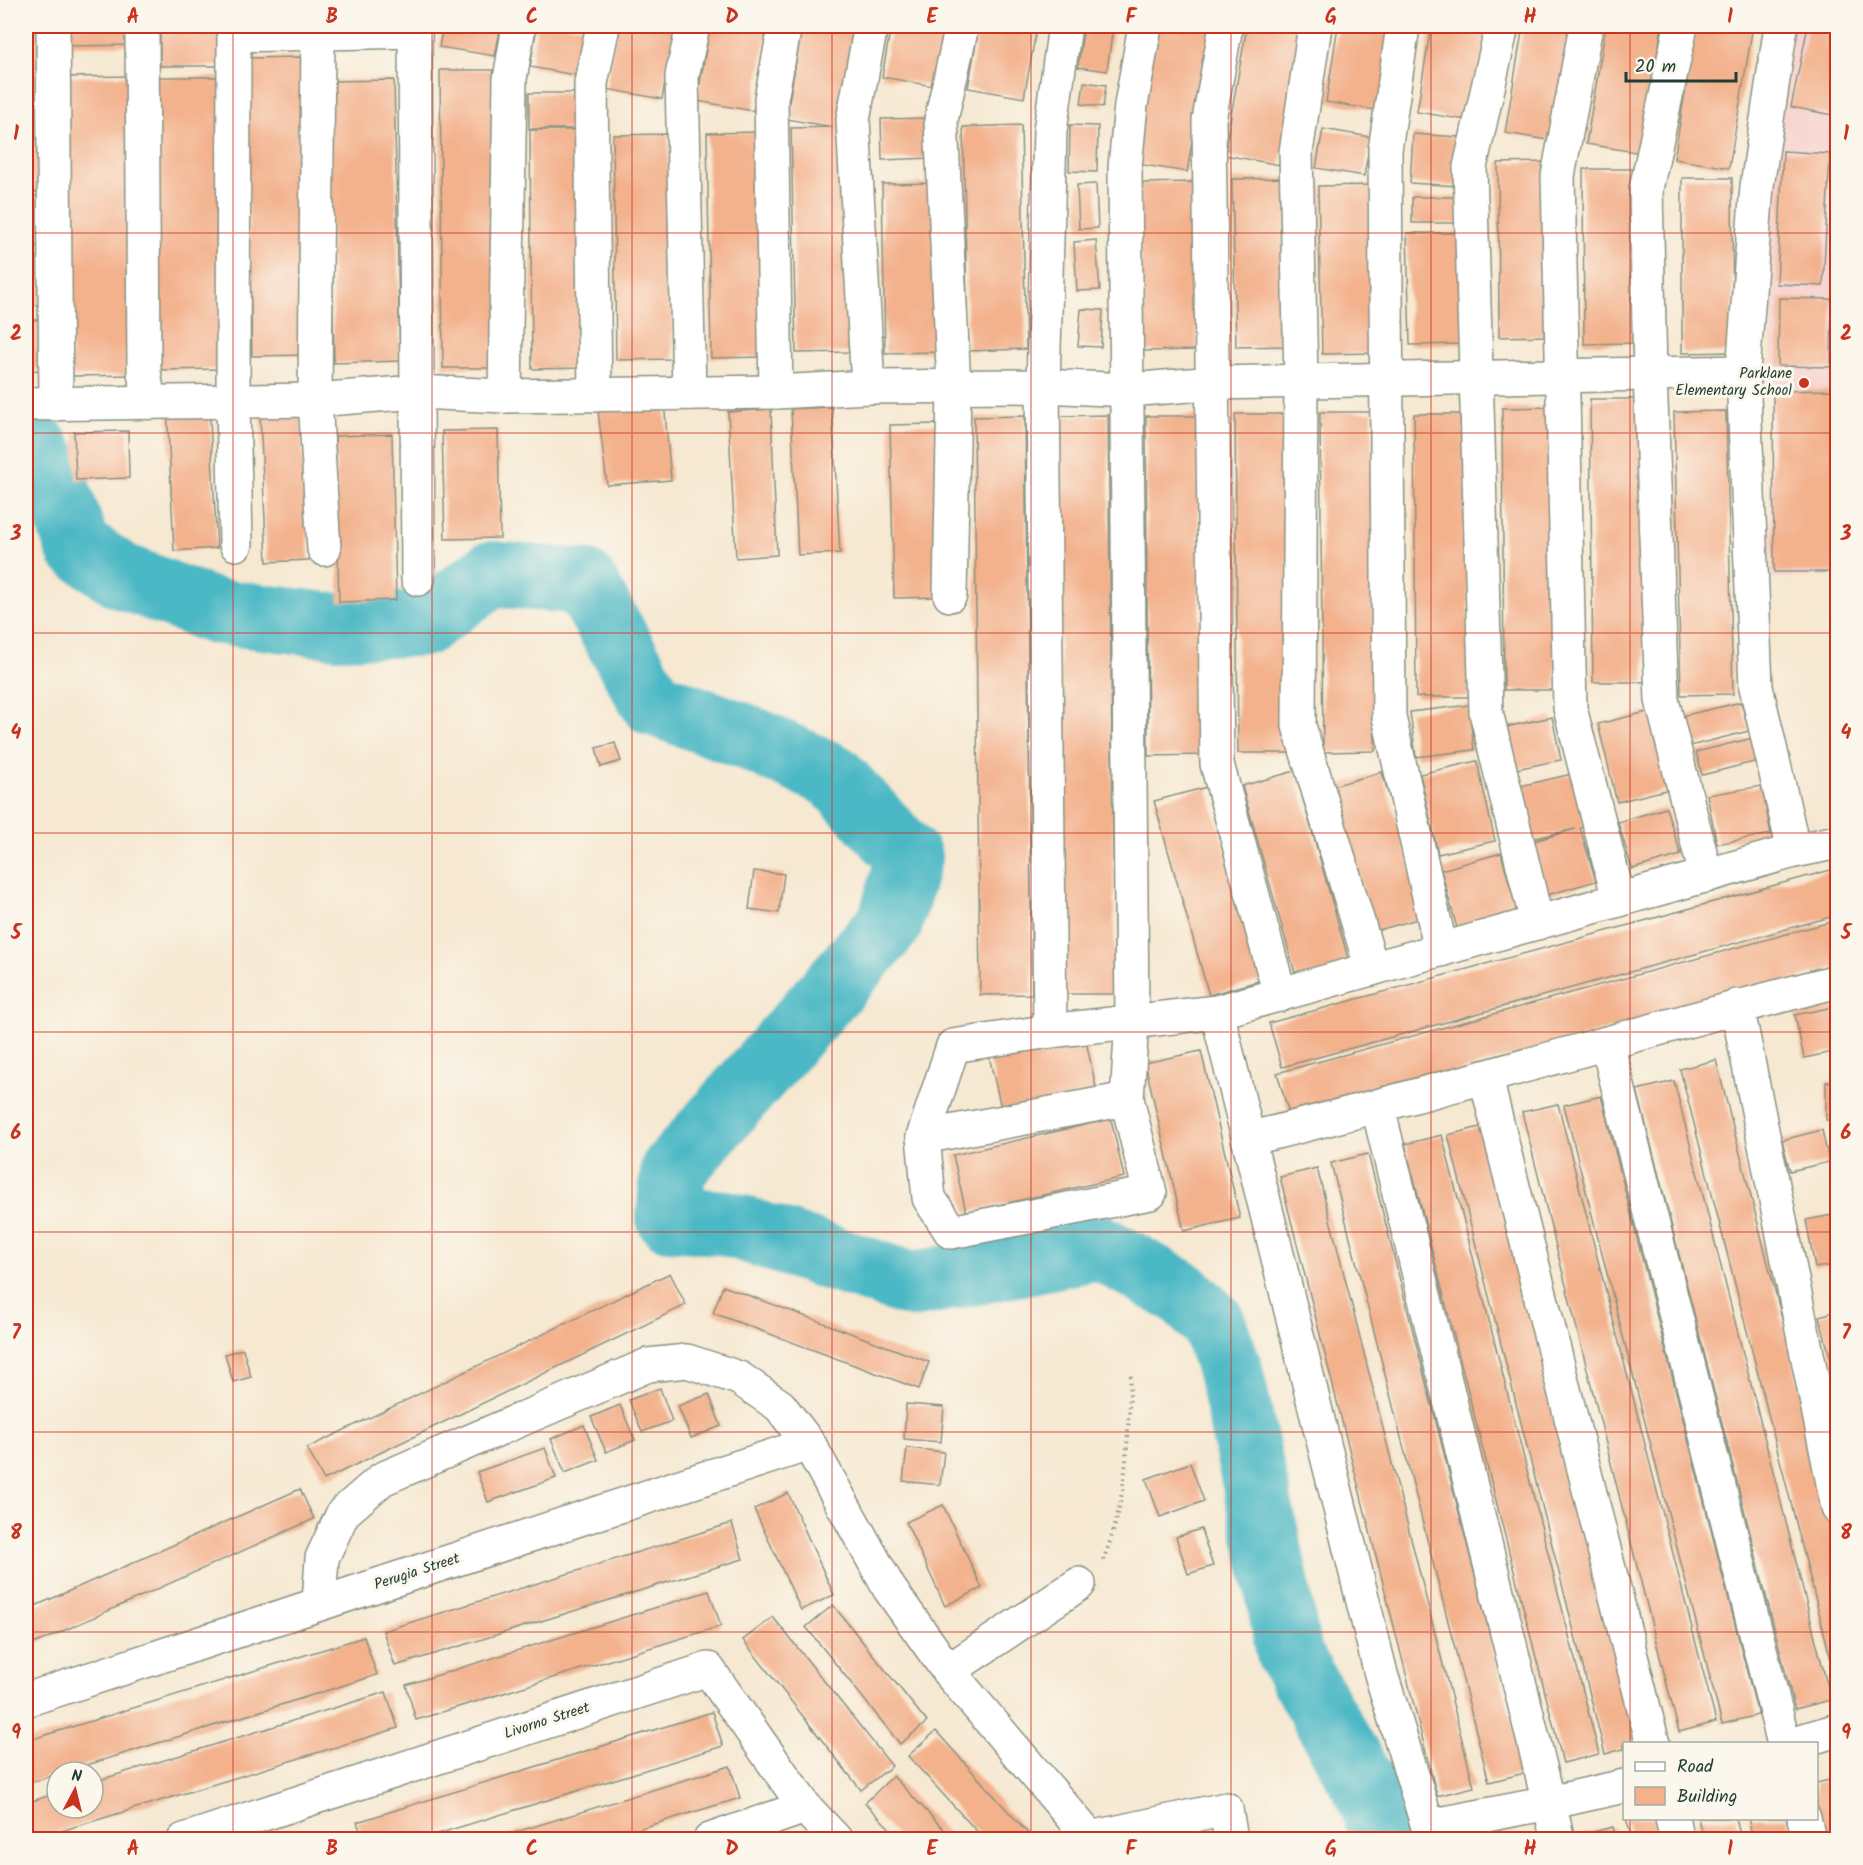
<svg xmlns="http://www.w3.org/2000/svg" width="1863" height="1865" viewBox="0 0 1863 1865" font-family="Kalam,sans-serif">
  <rect width="100%" height="100%" fill="#fbf7ec"/>
  <filter id="ink" filterUnits="userSpaceOnUse"><feTurbulence type="fractalNoise" baseFrequency=".0167" numOctaves="2"/><feDisplacementMap in="SourceGraphic" scale="12" xChannelSelector="R" yChannelSelector="G"/><feConvolveMatrix kernelMatrix="1 2 1 2 8 2 1 2 1" color-interpolation-filters="sRGB"/></filter>
  <filter id="wash" filterUnits="userSpaceOnUse"><feTurbulence type="fractalNoise" baseFrequency=".008" numOctaves="4" result="noise"/><feDisplacementMap in="SourceGraphic" scale="24" xChannelSelector="R" yChannelSelector="G"/><feGaussianBlur stdDeviation="1.35" result="paint"/><feColorMatrix in="noise" values="0 0 0 0 0 0 0 0 0 0 0 0 0 0 0 0 0 1.4 0 .05"/><feComposite in="paint" operator="in"/></filter>
  <g filter="url(#wash)">
    <rect width="100%" height="100%" fill="#f6e8d1"/>
    <path fill="#f7d0cc" d="M1794,26h43v548l-66,5v-387z"/>
    <g fill="none" stroke-linecap="round" stroke-linejoin="round">
      <path stroke="#4bb8c5" stroke-width="66" d="M26,432l23,34 29,81 42,28 93,36 124,15 86,-2 68,-50 93,8 69,121 94,34 86,39 76,81 -19,66 -217,247 -4,48 57,5 186,62 187,-38 83,46 31,30 17,47 44,201 15,83 81,142 13,44"/>
    </g>
    <g id="blocks">
      <g fill="#f3b18c">
        <path d="M26,26h21l2,166h-23z"/>
        <path d="M63,26h73v19l-72,1z"/>
        <rect x="160" y="26" width="66" height="40"/>
        <path d="M443,26h58l-6,30 -56,-9z"/>
        <path d="M537,26h58l-9,51 -56,-10z"/>
        <path d="M617,26h58l-13,73 -56,-10z"/>
        <path d="M710,26h58l-15,85 -56,-10z"/>
        <path d="M802,26h57l-7,326 -56,1 -5,-225 42,-1 -47,-8z"/>
        <path d="M891,26h58l-11,61 -56,-10z"/>
        <path d="M979,26h58l-13,72 -56,-10z"/>
        <path d="M1084,26h29l-6,45 -29,-4z"/>
        <path d="M1155,26h57l-25,146 -56,-9z"/>
        <path d="M1247,26h57l-24,139 -56,-10z"/>
        <path d="M1338,26h57l-14,85 -55,-9z"/>
        <path d="M1431,26h56l-15,95 -55,-9z"/>
        <path d="M1523,26h56l-19,116 -55,-9z"/>
        <path d="M1606,26h56l-21,127 -55,-9z"/>
        <path d="M1696,26h57l-24,142 -55,-9z"/>
        <path d="M1808,26l30,1v89l-47,-9z"/>
        <path d="M304,57l6,298 -58,1 -7,-298z"/>
        <path d="M440,70h56l3,298h-56z"/>
        <path d="M134,76l5,299 -67,1 -6,-299z"/>
        <path d="M151,77h76l3,292 -76,1z"/>
        <path d="M394,80l6,281 -66,2 -6,-282z"/>
        <path d="M1084,82l22,3 -3,22 -22,-3z"/>
        <rect x="529" y="93" width="56" height="36"/>
        <path d="M932,118l1,40 -51,2 -1,-41z"/>
        <path d="M1021,125l5,224 -58,2 -5,-224z"/>
        <path d="M1070,125l28,1 -1,46 -28,-1z"/>
        <path d="M1323,129l48,8 -7,39 -48,-8z"/>
        <path d="M530,130h55l2,238 -55,1z"/>
        <path d="M763,132l4,225 -56,1 -4,-225z"/>
        <path d="M668,134l5,225 -57,1 -3,-225z"/>
        <path d="M1413,134l47,3 -3,49 -47,-3z"/>
        <path d="M1783,151l47,3 -7,132 -46,-2z"/>
        <path d="M1548,162l1,174 -50,1 -1,-174z"/>
        <path d="M1583,169h50l1,174 -50,1z"/>
        <path d="M1286,178l4,168 -54,1 -4,-168z"/>
        <path d="M1682,178h50l1,174 -51,1z"/>
        <path d="M1193,182l4,168 -54,1 -4,-168z"/>
        <path d="M937,183l4,169 -56,1 -3,-169z"/>
        <path d="M1096,184l2,44 -19,1 -2,-44z"/>
        <path d="M1372,185l4,168 -54,1 -4,-168z"/>
        <path d="M26,196h19l1,49 -20,1z"/>
        <path d="M1412,197h47l1,26h-48z"/>
        <path d="M1407,233h55l2,111 -54,1z"/>
        <path d="M1096,240l4,50 -23,1 -3,-49z"/>
        <rect x="26" y="258" width="16" height="47"/>
        <path d="M1779,298l53,1 -1,68 -53,-1z"/>
        <path d="M1081,309l22,1 -2,37 -23,-1z"/>
        <path d="M26,320h15l2,50 -17,1z"/>
        <path d="M1838,390v182h-64l-1,-181z"/>
        <path d="M1590,399h52l3,283h-52z"/>
        <path d="M664,401l7,79 -64,5 -10,-82z"/>
        <path d="M209,402l8,146 -43,3 -7,-146z"/>
        <path d="M832,407l8,146 -42,2 -7,-146z"/>
        <path d="M1554,407l2,283h-52l-2,-282z"/>
        <path d="M771,409l6,146 -41,3 -8,-146z"/>
        <path d="M1726,411l7,283 -52,1 -7,-283z"/>
        <path d="M1320,412h52l3,339 -52,1z"/>
        <path d="M301,414l8,146 -42,2 -7,-146z"/>
        <path d="M1235,414h52l4,339h-53z"/>
        <path d="M1414,414h52l3,283h-53z"/>
        <path d="M1108,415l7,579h-51l-7,-578z"/>
        <path d="M1025,416l7,578 -52,1 -6,-578z"/>
        <path d="M1146,416h52l2,339 -52,1z"/>
        <path d="M937,424l5,173 -48,1 -4,-173z"/>
        <path d="M498,430l2,108 -55,1 -3,-108z"/>
        <path d="M128,431l1,47 -53,2 -2,-48z"/>
        <path d="M392,434l4,166 -57,2 -4,-166z"/>
        <path d="M1741,702l8,29 -59,15 -8,-30z"/>
        <path d="M1469,705l5,45 -58,7 -6,-45z"/>
        <path d="M1651,711l19,78 -53,13 -19,-78z"/>
        <path d="M1552,717l9,43 -45,9 -10,-42z"/>
        <path d="M1753,738l5,23 -56,14 -6,-23z"/>
        <path d="M615,743l6,18 -20,6 -5,-19z"/>
        <path d="M1477,761l18,80 -57,13 -18,-80z"/>
        <path d="M1295,771l55,194 -53,15 -55,-194z"/>
        <path d="M1382,772l43,145 -50,14 -42,-145z"/>
        <path d="M1572,774l13,53 -5,1 16,53 -49,14 -16,-53 44,-13 -51,12 -12,-53z"/>
        <path d="M1762,786l9,48 -54,10 -10,-49z"/>
        <path d="M1207,787l55,193 -53,15 -55,-194z"/>
        <path d="M1666,808l15,47 -49,14 -14,-47z"/>
        <path d="M1501,853l16,58 -60,17 -16,-58z"/>
        <path d="M1838,868v47l-556,152 -13,-44z"/>
        <path d="M754,871l30,3 -5,39 -30,-4z"/>
        <path d="M1838,920v47l-548,150 -13,-44z"/>
        <path d="M1838,1006v45l-34,7 -9,-43z"/>
        <path d="M1085,1036l12,56 -95,20 -13,-56z"/>
        <path d="M1201,1051l39,167 -56,13 -39,-168z"/>
        <path d="M1716,1060l122,477v150l-158,-618z"/>
        <path d="M1674,1081l157,619 -36,9 -158,-619z"/>
        <path d="M1838,1081v39h-12v-38z"/>
        <path d="M1601,1096l157,619 -36,9 -158,-619z"/>
        <path d="M1558,1104l158,618 -37,10 -157,-620z"/>
        <path d="M1111,1119l13,58 -158,35 -13,-57z"/>
        <path d="M1484,1126l157,617h-17v6l-19,5 -157,-619z"/>
        <path d="M1822,1130l7,32 -39,9 -8,-31z"/>
        <path d="M1442,1135l157,619 -36,9 -158,-619z"/>
        <path d="M1368,1154l157,619 -36,9 -158,-619z"/>
        <path d="M1317,1168l157,619 -37,9 -157,-619z"/>
        <path d="M1838,1214v50l-23,4 -9,-48z"/>
        <path d="M670,1273l16,32 -362,175 -17,-32z"/>
        <path d="M723,1286l206,76 -10,27 -206,-76z"/>
        <path d="M1838,1311v59l-4,1 -15,-55z"/>
        <path d="M243,1349l8,28 -18,5 -8,-28z"/>
        <path d="M660,1388l12,33 -30,11 -13,-32z"/>
        <path d="M709,1394l12,32 -30,12 -13,-32z"/>
        <path d="M906,1404l38,3 -3,35 -37,-3z"/>
        <path d="M620,1405l15,35 -29,12 -15,-35z"/>
        <path d="M584,1425l14,35 -33,13 -14,-34z"/>
        <path d="M545,1448l11,30 -68,24 -11,-30z"/>
        <path d="M907,1448l37,4 -4,33 -37,-4z"/>
        <path d="M1190,1463l14,38 -44,16 -14,-38z"/>
        <path d="M300,1489l14,30 -280,125 -8,-18v-16z"/>
        <path d="M788,1493l46,102 -33,15 -47,-101z"/>
        <path d="M943,1505l39,83 -37,18 -39,-84z"/>
        <path d="M732,1523l11,36 -348,107 -12,-35z"/>
        <path d="M1201,1529l12,37 -25,8 -12,-37z"/>
        <path d="M709,1591l12,35 -305,94 -10,-35z"/>
        <path d="M833,1605l94,117 -27,22 -94,-117z"/>
        <path d="M773,1617l119,149 -31,24 -118,-150z"/>
        <path d="M364,1637l13,38 -351,109v-43z"/>
        <path d="M386,1692l12,36 -363,111h-9v-36l31,-10v15h36v-26z"/>
        <path d="M712,1712l11,34 -302,93h-58l-6,-17z"/>
        <path d="M936,1731l97,108h-49l-76,-83z"/>
        <path d="M730,1766l10,32 -135,41h-111z"/>
        <path d="M893,1776l60,63h-53l-35,-36z"/>
        <path d="M1838,1778v61h-19l-3,-56z"/>
        <path d="M1626,1818h39l5,21h-38z"/>
        <path d="M1698,1818h38l5,21h-38z"/>
        <path d="M1748,1818h39l5,21h-39z"/>
        <path d="M1613,1827l3,12h-39l-1,-3z"/>
      </g>
    </g>
  </g>
  <g filter="url(#ink)">
    <use href="#blocks" fill-opacity="0" stroke="#8a9282" stroke-width="1.5"/>
    <g fill="none" stroke-linecap="round" stroke-linejoin="round">
      <g stroke="#8a9282" stroke-width="36">
        <g id="minor">
          <path d="M53,26l3,378"/>
          <path d="M142,26l2,346 5,30"/>
          <path d="M234,26v9l181,-4"/>
          <path d="M415,26l3,553"/>
          <path d="M1226,26l-17,94 8,644 63,231"/>
          <path d="M1315,26l-19,126 5,229 -2,345 73,243"/>
          <path d="M1403,26l-18,124 4,567 52,233"/>
          <path d="M1502,26l-32,141 16,545 51,211"/>
          <path d="M1586,26l-28,150 12,532 49,192"/>
          <path d="M1681,26l-35,163 4,185 12,326 44,176"/>
          <path d="M1781,26l-24,160 -14,186 13,315 38,164"/>
          <path d="M318,34l-3,366 9,149"/>
          <path d="M234,35l-1,366 3,143"/>
          <path d="M868,387l-15,-267 18,-94"/>
          <path d="M776,392l-5,-293 14,-73"/>
          <path d="M689,393l-7,-317 11,-50"/>
          <path d="M595,395l-4,-312 12,-57"/>
          <path d="M505,396l5,-317 9,-53"/>
          <path d="M26,404l289,-4 101,-8 89,4 271,-4 92,-5 175,-1 86,4 85,-7 529,-11"/>
          <path d="M950,595l4,-207 -13,-268 21,-94"/>
          <path d="M1737,1006l101,502"/>
          <path d="M1217,1012l164,662 51,166"/>
          <path d="M1050,1031l-7,-645 7,-255 15,-105"/>
          <path d="M1607,1043l177,701"/>
          <path d="M1486,1079l167,665"/>
          <path d="M1127,1099l-204,38 30,-91 97,-15 167,-19 577,-161 44,-9"/>
          <path d="M1378,1108l180,732"/>
          <path d="M923,1137l6,61 22,34 199,-39 -23,-94 5,-78 -7,-854 6,-62 14,-79"/>
          <path d="M1248,1139c198,-48 392,-108 590,-158"/>
          <path d="M319,1604l3,-46 21,-45 39,-34 266,-114 39,-4 52,17 41,28 29,38 80,144 59,83 142,167"/>
          <path d="M948,1671l131,-87"/>
          <path d="M26,1700l783,-256"/>
          <path d="M1790,1744l48,-14"/>
          <path d="M1672,1818l5,22"/>
          <path d="M1804,1818l5,22"/>
          <path d="M1429,1826l120,-23 75,-17"/>
          <path d="M1090,1838l136,-29 5,31"/>
          <path d="M184,1840l524,-171 97,138 31,33"/>
          <path d="M710,1840l95,-33"/>
        </g>
      </g>
      <path stroke="#8a9282" stroke-width="4" stroke-dasharray="1.5 4.5" stroke-linecap="butt" d="M1103,1560c26,-62 24,-122 28,-188"/>
      <use href="#minor" stroke="#fff" stroke-width="33"/>
    </g>
  </g>
  <path fill="none" stroke="#c8321e" stroke-width="1.5" stroke-opacity="0.55" d="M233,26v1814M432,26v1814M632,26v1814M832,26v1814M1031,26v1814M1231,26v1814M1431,26v1814M1630,26v1718M26,233h1812M26,433h1812M26,633h1812M26,833h1812M26,1032h1812M26,1232h1812M26,1432h1812M26,1632h1812M1630,1818v22"/>
  <circle fill="#c8321e" stroke="#fbf7ec" stroke-width="2" cx="1804" cy="383" r="6"/>
  <g text-anchor="middle" dominant-baseline="central" stroke-width="6" stroke-linejoin="round" paint-order="stroke">
    <g font-size="15" fill="#1f3d34" stroke="#fbf7ec" text-anchor="end">
      <text x="1792" y="374">Parklane<tspan x="1792" dy="17">Elementary School</tspan></text>
    </g>
    <g font-size="15" fill="#1f3d34" stroke="#fbf7ec">
      <text transform="translate(417 1572) rotate(-18)">Perugia Street</text>
      <text transform="translate(547 1721) rotate(-18)">Livorno Street</text>
    </g>
  </g>
  <rect width="1863" height="1865" fill="none" stroke="#fbf7ec" stroke-width="66"/>
  <rect x="1623" y="1742" width="195" height="78" fill="#fbf7ec" stroke="#a3ada2" stroke-width="1.5"/>
  <rect x="1635" y="1762" width="30" height="9" fill="#ffffff" stroke="#a3ada2" stroke-width="1.5"/>
  <text x="1677" y="1772" font-size="18" fill="#1f3d34">Road</text>
  <rect x="1635" y="1787" width="30" height="18" fill="#f3b18c" stroke="#a3ada2" stroke-width="1.5"/>
  <text x="1677" y="1802" font-size="18" fill="#1f3d34">Building</text>
  <g transform="translate(75 1790) rotate(7)"><circle r="28" fill="#fbf7ec" stroke="#a3ada2" stroke-width="1.5"/>
  <path d="M0-4.5L10 22L0 15L-10 22Z" fill="#c8321e"/>
  <text y="-9" font-size="16" font-weight="bold" text-anchor="middle" fill="#1f3d34">N</text>
  </g>
  <path d="M1626 72v9h110v-9" fill="none" stroke="#1f3d34" stroke-width="3"/>
  <text x="1635" y="72" font-size="18" fill="#1f3d34" stroke="#fbf7ec" stroke-width="4.5" paint-order="stroke">20 m</text>
  <rect x="33" y="33" width="1797" height="1799" fill="none" stroke="#c8321e" stroke-width="2"/>
  <g font-size="20" text-anchor="middle" font-weight="bold" fill="#c8321e">
    <text x="133" y="23">A</text>
    <text x="332" y="23">B</text>
    <text x="532" y="23">C</text>
    <text x="732" y="23">D</text>
    <text x="932" y="23">E</text>
    <text x="1131" y="23">F</text>
    <text x="1331" y="23">G</text>
    <text x="1530" y="23">H</text>
    <text x="1730" y="23">I</text>
    <text x="16" y="140">1</text>
    <text x="1846" y="140">1</text>
    <text x="16" y="340">2</text>
    <text x="1846" y="340">2</text>
    <text x="16" y="540">3</text>
    <text x="1846" y="540">3</text>
    <text x="16" y="739">4</text>
    <text x="1846" y="739">4</text>
    <text x="16" y="939">5</text>
    <text x="1846" y="939">5</text>
    <text x="16" y="1139">6</text>
    <text x="1846" y="1139">6</text>
    <text x="16" y="1339">7</text>
    <text x="1846" y="1339">7</text>
    <text x="16" y="1539">8</text>
    <text x="1846" y="1539">8</text>
    <text x="16" y="1739">9</text>
    <text x="1846" y="1739">9</text>
    <text x="133" y="1855">A</text>
    <text x="332" y="1855">B</text>
    <text x="532" y="1855">C</text>
    <text x="732" y="1855">D</text>
    <text x="932" y="1855">E</text>
    <text x="1131" y="1855">F</text>
    <text x="1331" y="1855">G</text>
    <text x="1530" y="1855">H</text>
    <text x="1730" y="1855">I</text>
  </g>
</svg>
